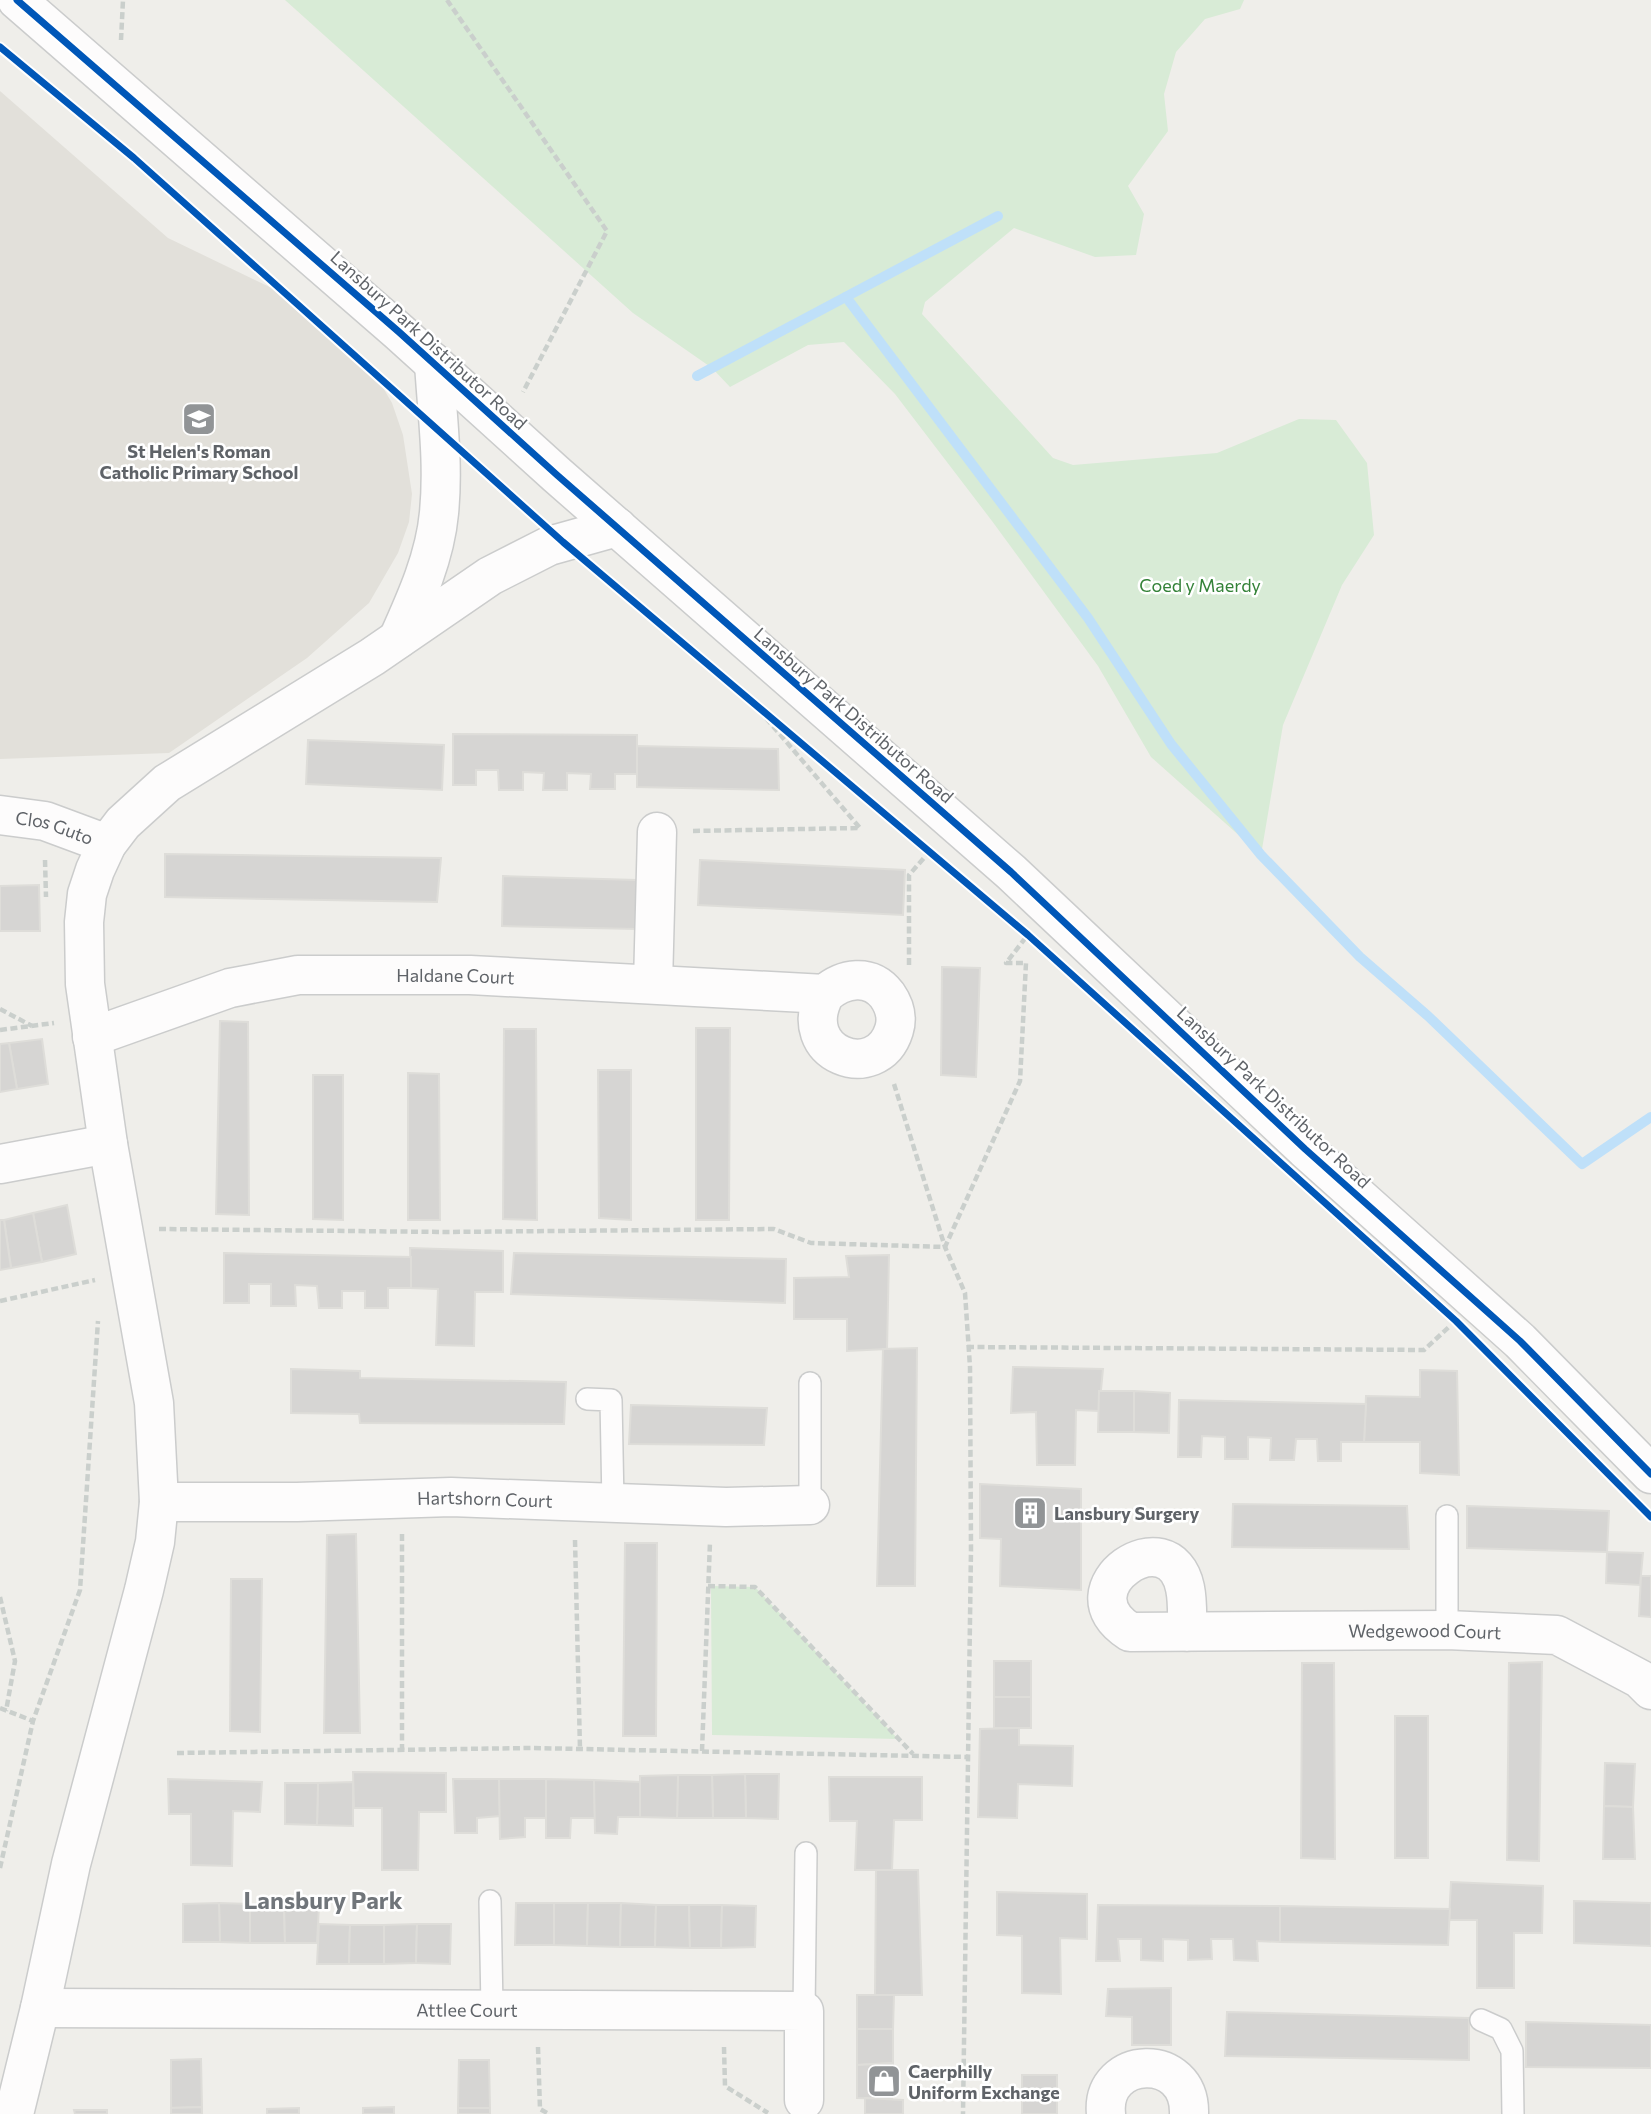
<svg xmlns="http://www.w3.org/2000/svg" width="1651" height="2114" viewBox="0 0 1651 2114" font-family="Commissioner,sans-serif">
  <rect width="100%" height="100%" fill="#efeeea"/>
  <path fill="#e2e0da" d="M0,91l168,147 114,55 96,86 14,24 11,32 9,59 -3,28 -11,31 -29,50 -62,55 -138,95 -169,6z"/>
  <g fill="#d8ebd6">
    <path d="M285,0h959l-4,9 -35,10 -29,33 -12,42 4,37 -40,55 16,28 -8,41 -41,2 -81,-29 -89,74 -3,12 131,144 20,7 144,-12 82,-34 37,1 31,43 7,72 -32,50 -59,140 -22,130 -110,-98 -53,-91 -106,-145 -97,-127 -51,-52 -36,3 -78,42 -18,-19 -79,-55z"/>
    <path d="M711,1586l44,1 143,152 -186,-4z"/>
  </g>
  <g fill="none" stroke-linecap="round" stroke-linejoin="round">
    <g stroke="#bfe0f9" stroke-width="10">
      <path d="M846,297l242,321 83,126 90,111 99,102 68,59 154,148 69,-47"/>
      <path d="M697,376l301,-160"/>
    </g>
  </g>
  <g fill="#d6d5d3" stroke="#deddd9" stroke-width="2">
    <path d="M453,734l184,1v39h-22v15h-25l1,-15 -24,-1v17h-24l1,-17 -21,-1v18h-24l-1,-20h-22v15h-23z"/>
    <path d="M308,740l136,5 -2,45 -136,-6z"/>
    <path d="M637,746l141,3 1,41 -142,-3z"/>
    <path d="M165,854l276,4 -4,44 -272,-5z"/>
    <path d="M700,860l205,10 -2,45 -205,-10z"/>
    <path d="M503,876l133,4v49l-134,-3z"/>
    <path d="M39,885l1,46h-40v-45z"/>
    <path d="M942,967l38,1 -4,109 -35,-2z"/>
    <path d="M220,1021l28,1 1,193 -33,-1z"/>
    <path d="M696,1028h34l-1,192h-33z"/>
    <path d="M504,1029h32l1,191 -34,-1z"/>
    <path d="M42,1039l6,45 -31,5 -8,-46z"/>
    <path d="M9,1043l8,46 -17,3v-48z"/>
    <path d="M598,1070h33v150l-32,-2z"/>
    <path d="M408,1073l31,1 1,146h-32z"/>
    <path d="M313,1075h30v145l-30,-1z"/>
    <path d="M67,1205l9,49 -34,8 -9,-49z"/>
    <path d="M33,1213l9,49 -31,6 -7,-48z"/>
    <path d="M0,1220h4l7,48 -11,2z"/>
    <path d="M410,1248l93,3v41h-28l-1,54 -38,-1 2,-56 -27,-1z"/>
    <path d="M224,1253l187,4v31h-23v20h-23v-17h-23v17h-23l-2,-22 -22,-1 1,21h-25v-22h-22v19h-25z"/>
    <path d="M514,1253l272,6 -1,44 -274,-9z"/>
    <path d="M889,1255l-2,94 -40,2v-32h-53v-41l55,-1 -3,-21z"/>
    <path d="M917,1348l-2,238h-38l6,-237z"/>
    <path d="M1013,1367l90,2 -4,42 -23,-1 -1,55h-38l-1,-53 -25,1z"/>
    <path d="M291,1369l69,2v7l206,4 -2,42 -204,-1 -1,-9 -68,-1z"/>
    <path d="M1420,1370l37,1 2,104 -39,-2v-31h-56l2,-46 54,1z"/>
    <path d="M1099,1391h35v41h-36z"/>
    <path d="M1134,1391l36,2 -1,40 -35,-1z"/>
    <path d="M1179,1400l187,4 -2,38h-23v19h-23l-1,-22h-21l-2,21h-24l1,-22 -23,-1v22h-23v-22l-23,-1 -1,21h-23z"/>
    <path d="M631,1405l136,3 -3,37 -135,-1z"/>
    <path d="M980,1484l101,5v101l-81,-4 1,-47 -21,-1z"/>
    <path d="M1233,1504l174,2 2,43 -177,-2z"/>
    <path d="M1467,1506l142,5 -2,41 -140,-4z"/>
    <path d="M356,1534l4,199h-36l3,-198z"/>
    <path d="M625,1543h32l-1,193h-33z"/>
    <path d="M1607,1552l36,1 -3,32 -34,-2z"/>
    <path d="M1641,1576h10v41l-12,-1z"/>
    <path d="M231,1579h31l-2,153 -30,-1z"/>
    <rect x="994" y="1661" width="37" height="36"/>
    <path d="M1542,1662l-3,199 -32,-1 2,-197z"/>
    <path d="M1302,1663h32l1,196 -34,-1z"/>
    <rect x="994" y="1697" width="37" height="31"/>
    <rect x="1395" y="1716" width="33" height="142"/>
    <path d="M1019,1728v17l54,1 -1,40 -54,-2 -1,34 -39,-1 2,-88z"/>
    <path d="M1605,1763l30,1 -2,43 -29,-1z"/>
    <path d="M353,1772l93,1v39h-27l-1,58h-36v-62h-28z"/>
    <path d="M745,1774h34l-1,45 -32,-1z"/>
    <path d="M745,1774l1,44h-33l-1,-43z"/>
    <path d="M678,1775h34l1,43h-36z"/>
    <path d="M678,1775l-1,43 -37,-1v-41z"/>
    <path d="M829,1777h93v43h-28l-2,50h-37l2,-49h-27z"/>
    <path d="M168,1779l94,3 -2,30 -27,-1 -1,55 -41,-1v-51h-22z"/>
    <path d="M453,1779h46l1,37 -23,2v15h-22z"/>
    <path d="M499,1779h47v39h-21v19l-25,2z"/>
    <path d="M546,1779l48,1 1,38h-24l-1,20h-24z"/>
    <path d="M594,1780l46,2v35h-22l-1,17 -22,-1z"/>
    <path d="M353,1782v44l-36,-1 1,-42z"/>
    <path d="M285,1783h33l-1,42 -32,-1z"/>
    <path d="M1604,1806l29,1 2,52h-32z"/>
    <path d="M876,1870h42l4,125h-47z"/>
    <path d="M1451,1882l92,4 -1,47h-28v55h-37v-68h-28z"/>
    <path d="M997,1892l90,2v45l-27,-1 1,56 -39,-1v-57l-25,-1z"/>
    <path d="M1574,1901l77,2v43l-77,-3z"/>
    <path d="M219,1903l31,1v39l-30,-1z"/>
    <path d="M219,1903l1,39h-37v-38z"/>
    <path d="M516,1903h38v42h-39z"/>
    <path d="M554,1903h34l-1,43 -33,-1z"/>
    <path d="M588,1903h33l-1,44 -33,-1z"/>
    <path d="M621,1903l35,2 -1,42h-35z"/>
    <path d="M250,1904l34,1 1,38h-35z"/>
    <path d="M284,1905l35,1 -2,37h-32z"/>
    <path d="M656,1905h33l1,43 -35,-1z"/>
    <path d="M689,1905h33l-1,43h-31z"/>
    <path d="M722,1905l34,1 -1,41 -34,1z"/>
    <path d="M1098,1905l182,1v36l-23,-1 1,20 -24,-1 -1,-21h-22l1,20 -24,1v-20l-25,-1v22l-22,-1v-21h-23l2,22h-24z"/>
    <path d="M1280,1906l170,3 -2,36 -168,-3z"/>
    <path d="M319,1924l31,1 -1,39h-32z"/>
    <path d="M417,1924l-1,39 -32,1v-39z"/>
    <path d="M417,1924h34l-1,40 -34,-1z"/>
    <path d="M350,1925h34v39h-35z"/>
    <path d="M1171,1988v57h-39v-28l-26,-1 2,-27z"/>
    <path d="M857,1995h37l-1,34h-36z"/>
    <path d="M1227,2012l242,6v42l-244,-4z"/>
    <path d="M1526,2022l125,3v43l-125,-1z"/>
    <path d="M857,2029h36v34l-36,2z"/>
    <path d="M201,2059l1,48 -31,1v-48z"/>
    <path d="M459,2060h30l1,48h-32z"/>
    <path d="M893,2063l-1,36 -35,-1v-33z"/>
    <rect x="1022" y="2075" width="35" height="39"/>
    <path d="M865,2098l38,2v14h-38z"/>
    <path d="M202,2107v7h-31v-6z"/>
    <path d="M394,2107v7h-31v-6z"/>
    <path d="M299,2108v6h-32v-5z"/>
    <rect x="458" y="2108" width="32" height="6"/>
    <path d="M74,2110h33v4h-32z"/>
  </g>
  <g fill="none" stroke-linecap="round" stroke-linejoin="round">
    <g stroke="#cbcccc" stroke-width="24">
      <g id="service">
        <path d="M810,1383v122"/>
        <path d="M587,1399l24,1 2,104"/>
        <path d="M1447,1516v114"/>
        <path d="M490,1901l2,107"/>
        <path d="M804,2011l2,-158"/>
        <path d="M1481,2020l20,9 11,22 1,63"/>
      </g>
    </g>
    <g stroke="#cbcccc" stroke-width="41">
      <g id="minor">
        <path d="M398,639c18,-40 37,-82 41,-126 5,-50 -2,-101 -5,-150"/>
        <path id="s1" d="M0,815l45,6 62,23"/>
        <path d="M653,984l4,-152"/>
        <path id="s2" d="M92,1037l138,-49 68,-13h172l355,19c18,-16 45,-21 62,1 7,10 11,22 7,35 -17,55 -101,24 -69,-36"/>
        <path d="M0,1164l108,-20"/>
        <path id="s3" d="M159,1502h138l154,-5 275,10 84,-2"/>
        <path id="s4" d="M1187,1632c0,-14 1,-30 -2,-44 -15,-73 -124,1 -55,44l317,-2 110,5 83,44 11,11"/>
        <path id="s5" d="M40,2008l764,3v89"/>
        <path d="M14,2114l26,-106 31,-144 73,-274 11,-48 4,-40 -5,-99 -46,-259 -23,-160 -1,-62 3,-28 8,-24 12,-26 16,-21 44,-40 205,-126 118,-81 59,-30 68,-19"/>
        <path d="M1106,2114c-6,-59 85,-63 83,0"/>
      </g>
    </g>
    <g stroke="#cbcccc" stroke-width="41">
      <path id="tertiary" d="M17,0l382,332 158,143 454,397 294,277 215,192 131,133"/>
    </g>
    <g stroke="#cacfcc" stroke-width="4.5" stroke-dasharray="7 3.5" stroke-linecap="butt">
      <path d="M447,0l160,231 -84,161"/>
      <path d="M121,40l2,-40"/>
      <path d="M693,831l167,-3 -112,-131"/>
      <path d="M45,860l1,37"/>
      <path d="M909,965v-90l21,-24"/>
      <path d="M0,1009l32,17"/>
      <path d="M0,1030l54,-7"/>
      <path d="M894,1084l51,163 20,46 5,74 1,182 -8,565"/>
      <path d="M159,1229l286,3 329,-3 37,14 134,4 75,-166 6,-118h-20l21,-27"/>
      <path d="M0,1301l95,-21"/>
      <path d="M967,1347l457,3 26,-24"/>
      <path d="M402,1534v216"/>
      <path d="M575,1540l5,209"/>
      <path d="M708,1586l47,1 158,167"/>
      <path d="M0,1597l15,64 -9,50"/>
      <path d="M0,1708l33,13"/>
      <path d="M702,1751l8,-209"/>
      <path d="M177,1753l355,-5 436,9"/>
      <path d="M0,1868l33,-147 47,-131 18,-269"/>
      <path d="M538,2047l2,62 9,5"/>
      <path d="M724,2047l1,39 43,27"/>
    </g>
    <use href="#service" stroke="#fdfcfc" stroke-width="21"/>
    <use href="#minor" stroke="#fdfcfc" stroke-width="38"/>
    <use href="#tertiary" stroke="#fdfcfc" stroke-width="38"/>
    <g stroke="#fff" stroke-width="11">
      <g id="cycleway">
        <path d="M17,0l382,332 158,143 454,397 294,277 215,192 131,133"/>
        <path d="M0,47l134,111 429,384 465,393 428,386 195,196"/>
      </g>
    </g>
    <use href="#cycleway" stroke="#0057b8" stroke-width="7"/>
  </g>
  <defs>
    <g id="school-square" transform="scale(1.75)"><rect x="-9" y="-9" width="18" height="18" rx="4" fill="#919496" stroke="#fff"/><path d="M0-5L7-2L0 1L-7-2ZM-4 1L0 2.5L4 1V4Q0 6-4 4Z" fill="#fff"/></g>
    <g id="building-square" transform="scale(1.75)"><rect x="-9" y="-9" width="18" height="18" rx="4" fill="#919496" stroke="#fff"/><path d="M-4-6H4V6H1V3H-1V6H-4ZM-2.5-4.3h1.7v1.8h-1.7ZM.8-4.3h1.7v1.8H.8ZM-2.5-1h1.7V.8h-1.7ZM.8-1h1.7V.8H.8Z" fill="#fff"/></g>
    <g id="shop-square" transform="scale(1.75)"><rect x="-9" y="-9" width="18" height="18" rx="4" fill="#919496" stroke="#fff"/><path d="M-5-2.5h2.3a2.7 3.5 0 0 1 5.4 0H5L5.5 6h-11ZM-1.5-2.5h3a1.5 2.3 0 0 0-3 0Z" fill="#fff"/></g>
  </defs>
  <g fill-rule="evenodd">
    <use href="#school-square" x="199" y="419"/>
    <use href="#building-square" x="1030" y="1513"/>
    <use href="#shop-square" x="884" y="2081"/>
  </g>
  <g text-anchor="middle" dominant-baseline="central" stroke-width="5" stroke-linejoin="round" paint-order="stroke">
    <g font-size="18" fill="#5f6368" stroke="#fff">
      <text transform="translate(429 340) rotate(42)">Lansbury Park Distributor Road</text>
      <text transform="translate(854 715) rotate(41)">Lansbury Park Distributor Road</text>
      <text stroke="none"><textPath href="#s1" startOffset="56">Clos Guto</textPath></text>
      <text stroke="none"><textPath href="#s2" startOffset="373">Haldane Court</textPath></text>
      <text transform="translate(1274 1097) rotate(43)">Lansbury Park Distributor Road</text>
      <text stroke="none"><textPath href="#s3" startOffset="326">Hartshorn Court</textPath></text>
      <text stroke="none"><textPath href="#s4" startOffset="497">Wedgewood Court</textPath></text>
      <text stroke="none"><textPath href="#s5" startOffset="427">Attlee Court</textPath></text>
    </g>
    <g font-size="18" font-weight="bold" fill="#5f6368" stroke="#fff" text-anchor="start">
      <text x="199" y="451" text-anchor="middle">St Helen's Roman<tspan x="199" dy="21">Catholic Primary School</tspan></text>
      <text x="1054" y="1513">Lansbury Surgery</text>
      <text x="908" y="2071">Caerphilly<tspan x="908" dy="21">Uniform Exchange</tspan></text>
    </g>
    <g font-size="18" fill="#348238" stroke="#fff">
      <text x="1200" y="585">Coed y Maerdy</text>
    </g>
    <g font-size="24" font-weight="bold" fill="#70757a" stroke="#fff">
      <text x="323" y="1899">Lansbury Park</text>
    </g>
  </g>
</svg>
